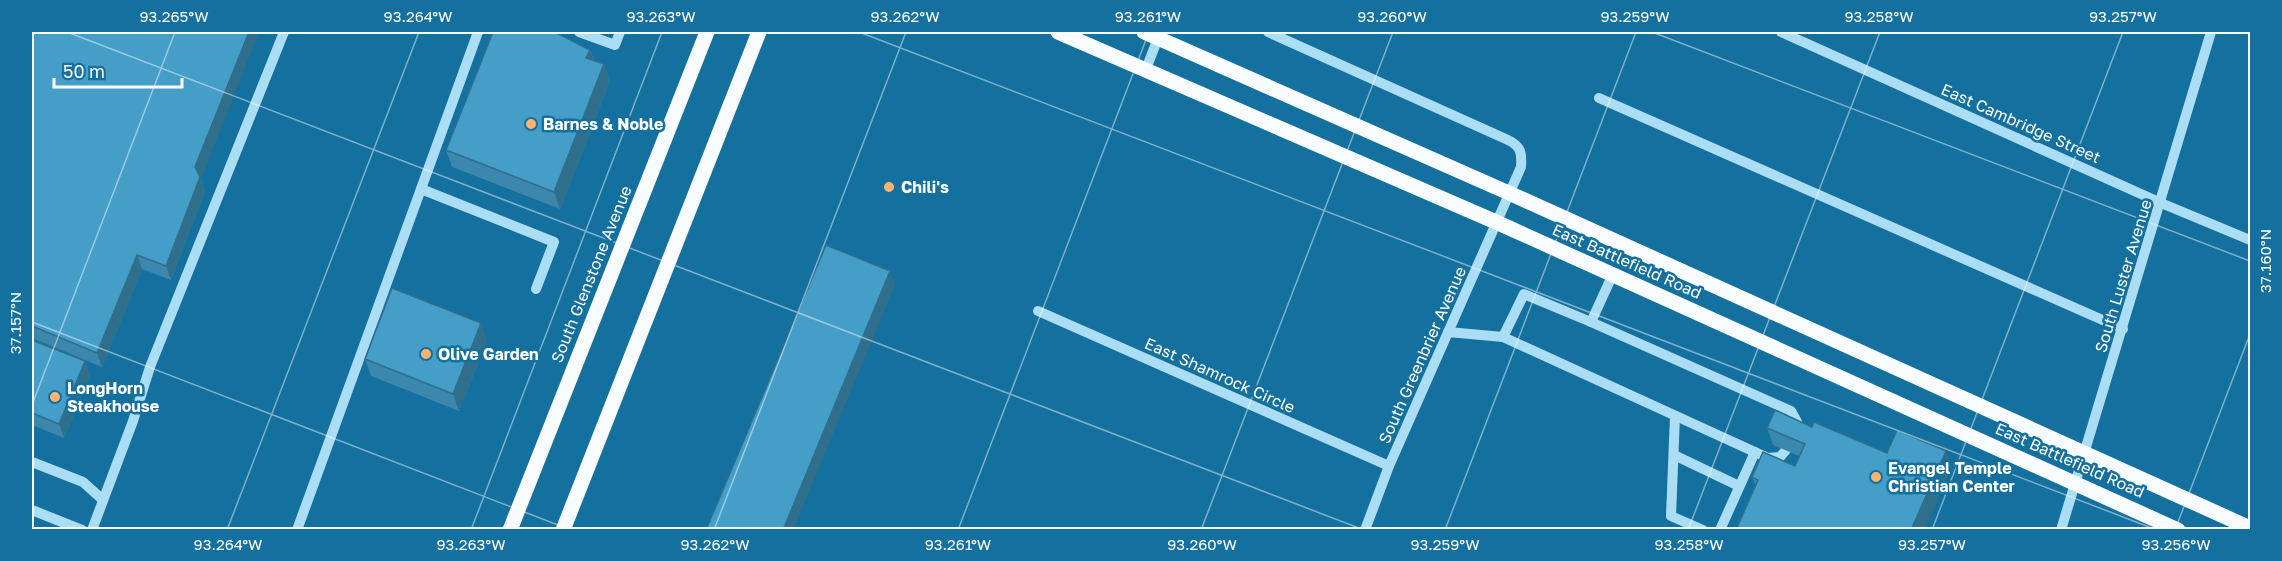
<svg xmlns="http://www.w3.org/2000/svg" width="2282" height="561" viewBox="0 0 2282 561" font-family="'Golos Text',sans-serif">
  <rect width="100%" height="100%" fill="#14709e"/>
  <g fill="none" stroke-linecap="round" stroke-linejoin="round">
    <g stroke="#abddf4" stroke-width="10">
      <path d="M579,32l36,13 5,-13"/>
      <path d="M1268,32l240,108c13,6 14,13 13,27l-132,299 -24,64"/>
      <path d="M1781,32l380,171 89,37"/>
      <path d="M1146,69l14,-36"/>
      <path d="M1599,98l524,231"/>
      <path d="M421,189l133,53 -18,47"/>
      <path d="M1038,311l351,155"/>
      <path d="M1591,322l200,89 6,11 -3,10"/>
      <path d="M1448,332l55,5 21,-43 67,28 22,-48"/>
      <path d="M1503,337l265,121 12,-1 6,-7"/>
      <path d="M1675,416l-4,100 32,14"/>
      <path d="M1674,455l65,31"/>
      <path d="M32,462l51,20 20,18"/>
      <path d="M32,510l50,20"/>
      <path d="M92,530l41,-109 17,-54 134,-335"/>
      <path d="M297,530l181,-498"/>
      <path d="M1720,530l35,-78"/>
      <path d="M2061,530l150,-498"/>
    </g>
    <g stroke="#f8fcff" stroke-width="15">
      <path d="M1058,32l438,190 682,308"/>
      <path d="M1144,32l365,161 741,335"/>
      <path d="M510,530l197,-498"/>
      <path d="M563,530l196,-498"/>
    </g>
  </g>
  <g fill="#3b88ac">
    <path d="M32,32l169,147 4,12 -34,89 -29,-11 -40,98 -70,-29z"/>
    <path d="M590,50l4,10 10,4 6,17 -50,128 -108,-42 -6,-17z"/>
    <path d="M32,340l58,35 -26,63 -32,-13z"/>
    <path d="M487,341l-28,70 -88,-35 -6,-17z"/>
    <path d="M1812,427l75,26 65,15 -196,18 -4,-9 43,-11 4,-10 -26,-11 -6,-17z"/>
  </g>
  <g fill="#306f8c">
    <path d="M249,32h10l-58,147 4,12 -34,89 -5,-14 29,-99z"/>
    <path d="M590,50l6,18 -10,-10z"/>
    <path d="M604,64l6,17 -50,128 -6,-17z"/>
    <path d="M137,255l5,14 -40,98 -5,-14z"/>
    <path d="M890,271l5,14 -102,245h-10z"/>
    <path d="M481,323l6,18 -28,70 -6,-17z"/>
    <path d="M85,361l5,14 -26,63 -5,-14z"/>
    <path d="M1946,451l6,17 -27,62h-14z"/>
  </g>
  <g fill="#459ec8" stroke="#306f8c" stroke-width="1.5">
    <path d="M32,32h217l-54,135 5,10 -34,89 -29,-11 -40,98 -65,-27z"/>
    <path d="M493,32h62l35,18 -4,8 18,6 -50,128 -108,-42z"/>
    <path d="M826,245l64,26 -107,259h-77z"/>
    <path d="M392,288l89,35 -28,71 -88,-35z"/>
    <path d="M32,340l53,21 -26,63 -27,-11z"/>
    <path d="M1775,410l37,17 2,-5 73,31 10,-23 49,21 -35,79h-175l22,-50 -6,-3 11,-25 32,14 10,-22 -38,-16z"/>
  </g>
  <path fill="none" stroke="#fff" stroke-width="1.5" stroke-opacity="0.45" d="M67,32l1297,498M859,32l1298,498M1652,32l598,229M32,322l539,208M32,405l143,-373M227,530l192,-498M471,530l191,-498M714,530l192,-498M958,530l191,-498M1201,530l192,-498M1445,530l191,-498M1688,530l192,-498M1932,530l191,-498M2175,530l75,-196"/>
  <g fill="#ffb36e" stroke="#14709e" stroke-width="2">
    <circle cx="531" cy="124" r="6"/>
    <circle cx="889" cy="187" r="6"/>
    <circle cx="426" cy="354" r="6"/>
    <circle cx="55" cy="397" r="6"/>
    <circle cx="1876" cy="477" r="6"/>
  </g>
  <g text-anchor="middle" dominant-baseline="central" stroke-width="5" stroke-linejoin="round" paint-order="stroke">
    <g font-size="16" fill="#fff" stroke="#14709e">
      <text transform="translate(2021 123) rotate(24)">East Cambridge Street</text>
      <text transform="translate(1627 261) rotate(24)">East Battlefield Road</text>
      <text transform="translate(591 274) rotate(-68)">South Glenstone Avenue</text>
      <text transform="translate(2123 276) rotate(-73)">South Luster Avenue</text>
      <text transform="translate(1422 355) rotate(-66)">South Greenbrier Avenue</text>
      <text transform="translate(1220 375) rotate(24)">East Shamrock Circle</text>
      <text transform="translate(2070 460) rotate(24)">East Battlefield Road</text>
    </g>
    <g font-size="16" font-weight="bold" fill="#fff" stroke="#14709e" text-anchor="start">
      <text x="543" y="124">Barnes &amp; Noble</text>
      <text x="901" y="187">Chili's</text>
      <text x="438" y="354">Olive Garden</text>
      <text x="67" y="388">LongHorn<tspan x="67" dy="18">Steakhouse</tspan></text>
      <text x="1888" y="468">Evangel Temple<tspan x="1888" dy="18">Christian Center</tspan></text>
    </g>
  </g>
  <rect width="2282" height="561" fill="none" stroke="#14709e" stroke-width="66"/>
  <path d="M54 78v9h128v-9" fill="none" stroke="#ffffff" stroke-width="3"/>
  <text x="63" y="78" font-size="18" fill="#ffffff" stroke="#14709e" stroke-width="4.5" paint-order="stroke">50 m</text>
  <rect x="33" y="33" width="2216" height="495" fill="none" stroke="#fff" stroke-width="2"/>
  <g font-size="15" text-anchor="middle" fill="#fff">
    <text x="174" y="22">93.265°W</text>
    <text x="418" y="22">93.264°W</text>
    <text x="661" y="22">93.263°W</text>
    <text x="905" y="22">93.262°W</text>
    <text x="1148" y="22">93.261°W</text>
    <text x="1392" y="22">93.260°W</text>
    <text x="1635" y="22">93.259°W</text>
    <text x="1879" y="22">93.258°W</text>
    <text x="2123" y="22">93.257°W</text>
    <text transform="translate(2266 261) rotate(-90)" y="5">37.160°N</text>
    <text transform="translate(16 323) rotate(-90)" y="5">37.157°N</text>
    <text x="228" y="550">93.264°W</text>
    <text x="471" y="550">93.263°W</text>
    <text x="715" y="550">93.262°W</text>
    <text x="958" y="550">93.261°W</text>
    <text x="1202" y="550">93.260°W</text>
    <text x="1445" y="550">93.259°W</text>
    <text x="1689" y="550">93.258°W</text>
    <text x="1932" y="550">93.257°W</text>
    <text x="2176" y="550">93.256°W</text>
  </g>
</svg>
